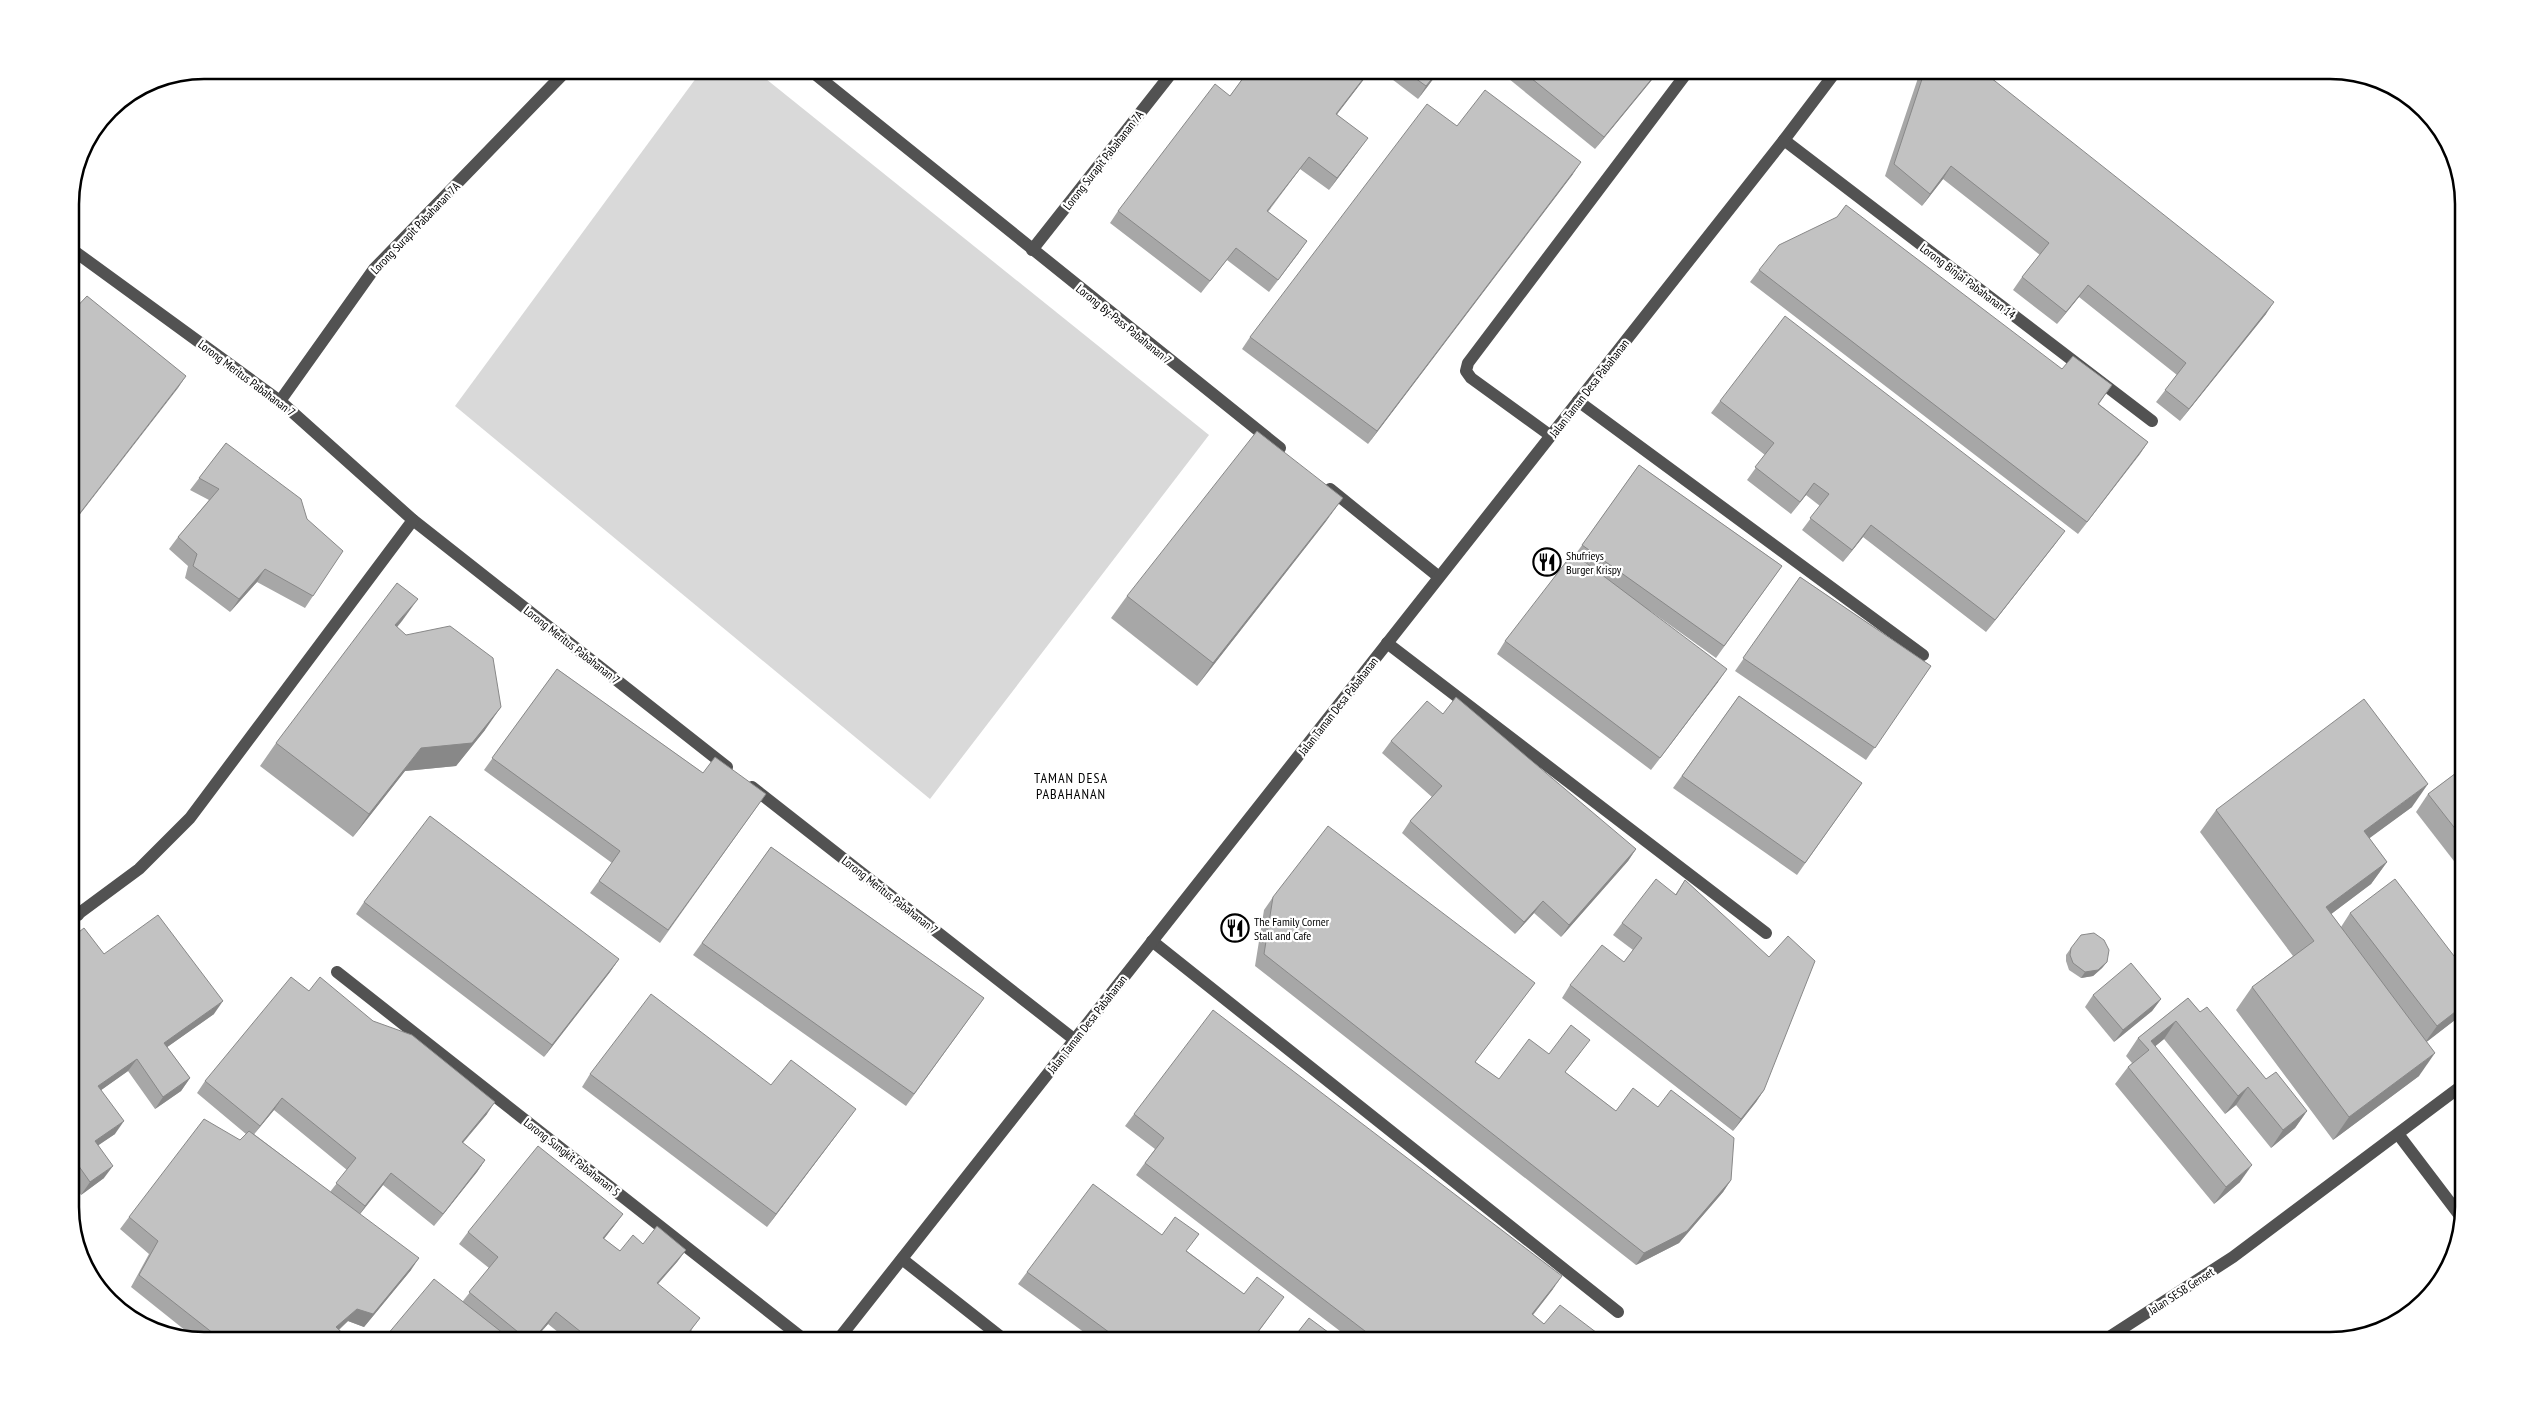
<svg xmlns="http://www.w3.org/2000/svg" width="2534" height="1411" viewBox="0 0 2534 1411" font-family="'PT Sans Narrow',sans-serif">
  <rect width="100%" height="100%" fill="#fff"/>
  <path fill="#d9d9d9" d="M702,70h53l454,365 -279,364 -475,-393z"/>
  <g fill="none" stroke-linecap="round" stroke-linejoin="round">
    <g stroke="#525252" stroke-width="12">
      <path d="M810,70l470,378"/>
      <path d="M1784,140l368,281"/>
      <path d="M70,248l210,153 133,119 314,247"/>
      <path d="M1032,250l142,-180"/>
      <path d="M280,401l94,-132 193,-199"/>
      <path d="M1578,401l345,254"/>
      <path d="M1551,436l-80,-58 -5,-7 2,-8 221,-293"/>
      <path d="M1330,489l109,88"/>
      <path d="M1387,643l379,290"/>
      <path d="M752,787l323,253"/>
      <path d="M70,905l8,10"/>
      <path d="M70,920l69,-51 51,-51 223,-298"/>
      <path d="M1152,941l466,371"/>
      <path d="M337,972l469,369"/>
      <path d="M2398,1134l63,83"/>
      <path d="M902,1259l104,82"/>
      <path d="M837,1341l947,-1201 53,-70"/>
      <path d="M2103,1341l130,-84 231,-173"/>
    </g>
  </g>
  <g fill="#a7a7a7" fill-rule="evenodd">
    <path d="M1249,70h122l-34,44 22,36 -30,40 -29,-21 -32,43 39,29 -38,51 -42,-32 -26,33 -91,-70 8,-12 112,-115z"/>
    <path d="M1380,70h60l-22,29z"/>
    <path d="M1498,70h162l-65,79z"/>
    <path d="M1907,70h74l285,244 -86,107 -24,-19 21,-27 -98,-78 -22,27 -44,-34 9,-13 18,-22 -97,-76 -21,27 -37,-30 33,-98z"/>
    <path d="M1457,126l116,48 -205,270 -126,-95 8,-12z"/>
    <path d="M1759,270l353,115 -13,19 49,38 -70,92 -328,-252z"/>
    <path d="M1720,401l336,142 -70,89 -123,-95 -20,25 -41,-32 18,-24 -14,-11 -15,19 -44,-34 18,-25 -54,-42z"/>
    <path d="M226,443l87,153 -8,12 -48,-26 -27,30 -45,-34 3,-12 -19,-17 9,-12 31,-37 -19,-10z"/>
    <path d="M1639,465l143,101 -66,92 -67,-48 69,72 -67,88 -154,-116 8,-13 70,-86z"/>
    <path d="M1327,520l-130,166 -86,-68 16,-22z"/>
    <path d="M1800,577l131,89 -65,94 -131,-89z"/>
    <path d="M402,621l-5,6 88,103 -29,36 -51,5 -52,66 -93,-71 16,-23z"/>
    <path d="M557,669l146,104 63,21 -106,149 -70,-50 22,-30 -128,-93z"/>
    <path d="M1739,696l123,87 -65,92 -124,-87z"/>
    <path d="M1443,714l193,135 -8,12 -67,76 -27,-24 -19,21 -113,-101 8,-12 22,-24 -50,-44 9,-12z"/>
    <path d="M2464,767v107l-48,-62 12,-18z"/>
    <path d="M2412,807l-43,31 18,24 -16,22 -40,30 10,13 9,-14 114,56v44l-38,29 -7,34 -86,64 -97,-130 16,-23 41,-31 -93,-124 16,-22z"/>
    <path d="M771,847l213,151 -78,108 -213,-151z"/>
    <path d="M1685,880l79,210 -8,12 -23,29 -171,-133 8,-13 54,-23 9,-12 -20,-15 9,-12 53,-28z"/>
    <path d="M1273,897l262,86 -60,79 24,17 50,-25 32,-2 -16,20 51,39 115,69 -8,12 -44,51 -43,22 -381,-299 9,-56z"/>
    <path d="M364,902l255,57 -9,13 -66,85 -188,-143z"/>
    <path d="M70,939l34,15 110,60 -47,33 23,31 -9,13 -26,18 -27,-38 -27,19 14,44 -17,11 6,33 -23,17 -11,-17z"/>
    <path d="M2071,948l36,14 -5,6 -9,8 -12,2 -12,-8 -3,-9v-6z"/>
    <path d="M309,991l178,123 -24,29 22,17 -8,12 -43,54 -51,-41 -23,29 51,56 -47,57 -16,-6 -9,9 12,11h-147l-8,-2 -65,-52 18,-33 -29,-25 9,-12 111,-77 6,-6 -49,-41 8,-12zM274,1110l73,60 -17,22 -76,-58z"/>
    <path d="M2093,995l68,4 -9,12 -38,31 -29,-35z"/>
    <path d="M2188,998l12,14 66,67 41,32 -12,17 -24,20 -35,-43 -11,9 -61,-75 -9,7 85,136 -26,22 -99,-120 13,-17 4,-4 -6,-7 12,-18z"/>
    <path d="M590,1074l181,11 76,36 -80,106 -185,-140z"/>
    <path d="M1134,1114l419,175 -20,26 11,9 60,17h-251l-217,-166 19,-26 -30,-23z"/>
    <path d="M623,1214l-19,25 16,12 23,-7 43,6 -9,12 -19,22 34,47 -9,10h-114l-21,-17 -15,17h-151l81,-40 26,-33 -30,-24 9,-12z"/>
    <path d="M1162,1235l25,16 57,43 31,15 -23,32h-156l-78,-57 9,-12z"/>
  </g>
  <g fill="#888">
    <path d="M1370,70h1l-43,56 8,-12z"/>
    <path d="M1439,70h1l-22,29 8,-13z"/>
    <path d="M1659,70h1l-65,79 9,-12z"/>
    <path d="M1368,138l-39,52 8,-12z"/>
    <path d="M1309,157l-9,12 -42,54 9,-12z"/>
    <path d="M1581,162l-8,12 -205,270 9,-13z"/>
    <path d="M1951,166l-8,13 -21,27 8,-12z"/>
    <path d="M1307,241l-9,13 -29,38 9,-12z"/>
    <path d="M2088,285l-9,12 -22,27 9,-12z"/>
    <path d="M2274,302l-8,12 -86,107 9,-12z"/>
    <path d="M186,376l-8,12 -108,139v-1z"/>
    <path d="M2148,442l-8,12 -62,80 9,-12z"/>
    <path d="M1814,483l-8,12 -15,19 9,-12z"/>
    <path d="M1343,498l-16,22 -130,166 16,-23z"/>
    <path d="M1871,525l-8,12 -20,25 9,-12z"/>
    <path d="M2065,531l-9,12 -70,89 9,-12z"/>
    <path d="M265,569l-8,13 -27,30 9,-13z"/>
    <path d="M418,599l-16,22 -23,27 16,-23z"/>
    <path d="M1727,669l-9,13 -67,88 9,-12z"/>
    <path d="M501,707l-16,23 -29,36 -51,5 -52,66 16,-23 52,-66z"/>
    <path d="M2428,784l-16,23 -64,47 16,-23z"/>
    <path d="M1636,849l-8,12 -67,76 8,-12z"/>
    <path d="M2387,862l-16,22 -61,46 16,-23z"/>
    <path d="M1543,901l-9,12 -19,21 9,-12z"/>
    <path d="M619,959l-9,13 -66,85 8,-12z"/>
    <path d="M2107,962l-5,6 -9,8 -12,2 4,-6z"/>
    <path d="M2161,999l-9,12 -38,31 9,-12z"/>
    <path d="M223,1001l-9,13 -58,41 8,-12z"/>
    <path d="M2464,1005v8l-40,31 13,-18z"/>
    <path d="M2176,1021l-12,18 -18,15 3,-4 2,-9z"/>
    <path d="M2435,1053l-16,23 -86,64 16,-23z"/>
    <path d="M137,1059l-9,12 -38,27 8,-12z"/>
    <path d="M190,1078l-9,13 -26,18 8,-12z"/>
    <path d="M2248,1087l-12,18 -11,9 13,-18z"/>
    <path d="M1764,1090l-8,12 -23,29 8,-12z"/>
    <path d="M282,1098l-8,12 -23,28 9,-12z"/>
    <path d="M495,1102l-8,12 -34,40 9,-12z"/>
    <path d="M856,1109l-9,12 -80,106 9,-13z"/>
    <path d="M2307,1111l-12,17 -24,20 12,-18z"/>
    <path d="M124,1121l-9,13 -28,19 8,-12z"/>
    <path d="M485,1160l-8,12 -43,54 9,-12z"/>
    <path d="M2252,1165l-12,17 -26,22 12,-17z"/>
    <path d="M113,1166l-9,12 -23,17 9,-13z"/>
    <path d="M391,1173l-8,12 -27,34 9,-13z"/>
    <path d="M1731,1180l-8,12 -44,51 -43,22 8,-12z"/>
    <path d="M623,1214l-9,12 -19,24 8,-12z"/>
    <path d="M686,1250l-9,12 -29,33 9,-12z"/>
    <path d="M419,1258l-8,12 -47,57 -16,-6 -20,18 8,-12 21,-18z"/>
    <path d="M1562,1276l-9,13 -29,37 8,-12z"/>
    <path d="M556,1312l-8,12 -15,17h-1z"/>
    <path d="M700,1318l-17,23h-1z"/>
  </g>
  <g fill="#c2c2c2" stroke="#888">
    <path d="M1249,70h121l-34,44 32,24 -31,40 -28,-21 -42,54 40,30 -29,39 -42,-32 -26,33 -92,-70 97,-127 15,12z"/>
    <path d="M1404,70h35l-13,16z"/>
    <path d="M1521,70h138l-55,67z"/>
    <path d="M1925,70h56l293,232 -85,107 -24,-19 21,-27 -98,-78 -22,27 -44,-35 27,-34 -98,-77 -21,28 -36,-30z"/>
    <path d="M1485,90l96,72 -204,269 -127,-94 177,-233 30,22z"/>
    <path d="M1846,205l216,164 11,-13 39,29 -14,19 50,38 -61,80 -328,-252 20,-25 58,-28z"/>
    <path d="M87,296l99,80 -116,150v-212z"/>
    <path d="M1785,316l280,215 -70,89 -124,-95 -19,25 -42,-32 19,-24 -15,-11 -14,19 -45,-35 19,-24 -54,-42z"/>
    <path d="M1257,431l86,67 -130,165 -86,-67z"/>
    <path d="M226,443l75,56 6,20 36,32 -30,45 -48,-27 -26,30 -46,-33 4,-12 -19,-17 41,-48 -20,-11z"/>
    <path d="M1639,465l143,101 -58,80 -142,-101z"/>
    <path d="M1573,553l154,116 -67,89 -155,-117z"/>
    <path d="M1800,577l131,89 -56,82 -132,-90z"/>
    <path d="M397,583l21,16 -23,26 11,10 44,-9 43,32 8,49 -29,36 -51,5 -52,66 -93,-71z"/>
    <path d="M557,669l146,104 12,-16 51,37 -98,136 -69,-49 21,-30 -128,-93z"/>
    <path d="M1739,696l123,87 -57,80 -123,-87z"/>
    <path d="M1456,697l180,152 -67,76 -26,-24 -19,21 -114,-101 32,-35 -51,-45 36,-40 16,13z"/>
    <path d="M2364,699l64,85 -64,47 23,31 -61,45 109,146 -86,64 -97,-130 62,-46 -98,-131z"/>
    <path d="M2464,767v73l-36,-46z"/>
    <path d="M430,816l189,143 -67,86 -188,-143z"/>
    <path d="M1328,826l207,157 -60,79 24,17 30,-40 20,15 22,-29 19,15 -25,32 51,39 17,-23 25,19 13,-17 63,48 -3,42 -44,51 -43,22 -380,-299 9,-57z"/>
    <path d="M771,847l213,151 -70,96 -212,-151z"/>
    <path d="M1656,879l20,16 9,-15 84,77 19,-21 27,25 -51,129 -23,29 -171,-134 32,-40 22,17 18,-24 -20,-15z"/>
    <path d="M2395,879l69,90v36l-27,21 -87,-113z"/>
    <path d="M158,915l65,86 -59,42 26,35 -27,19 -26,-38 -39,27 26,35 -29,20 18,25 -23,16 -19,-27 -1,1v-171l7,-4 -7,-10v-32l14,-11 20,26z"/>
    <path d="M2094,933l10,7 5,10 -2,12 -9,8 -13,2 -12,-9 -3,-8 1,-7 10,-13z"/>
    <path d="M2131,963l30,36 -38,31 -30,-35z"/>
    <path d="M291,977l18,14 11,-14 53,44 39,14 83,67 -33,40 23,18 -42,54 -52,-41 -26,33 -29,-23 20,-25 -74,-60 -22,28 -55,-45z"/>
    <path d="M651,994l120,91 20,-25 65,49 -80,105 -186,-140z"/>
    <path d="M2188,998l12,14 7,-5 59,72 10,-7 31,39 -24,19 -35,-43 -10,9 -62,-75 -25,20 101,124 -26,22 -98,-120 21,-17 -11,-12z"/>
    <path d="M1213,1010l349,266 -30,38 12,10 16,-19 45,34 -2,2h-225l-233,-178 19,-25 -30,-24z"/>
    <path d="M204,1119l36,21 9,-9 170,127 -46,56 -16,-5 -21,18 15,14h-128l-84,-66 19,-34 -29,-24z"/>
    <path d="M538,1146l85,68 -20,24 17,13 13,-16 10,9 14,-18 29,24 -29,33 43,35 -18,23h-108l7,-9 -25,-20 -24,29h-3l-60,-49 29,-35 -30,-25z"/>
    <path d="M1093,1184l69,51 13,-18 24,17 -13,17 58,43 13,-17 27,20 -33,44h-130l-94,-69z"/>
    <path d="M434,1279l79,62h-131z"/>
    <path d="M1309,1318l31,23h-49z"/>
  </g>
  <defs>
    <g id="restaurant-ring" transform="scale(1.4375)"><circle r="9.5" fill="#fff" stroke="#000" stroke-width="1.5"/><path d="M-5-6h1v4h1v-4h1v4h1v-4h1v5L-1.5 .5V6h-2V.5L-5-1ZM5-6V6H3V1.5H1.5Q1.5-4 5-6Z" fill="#000"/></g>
  </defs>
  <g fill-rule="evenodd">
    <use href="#restaurant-ring" x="1547" y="562"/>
    <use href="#restaurant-ring" x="1235" y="928"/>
  </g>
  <g text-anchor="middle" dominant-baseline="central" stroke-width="4.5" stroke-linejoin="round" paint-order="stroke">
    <g font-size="12" fill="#000" stroke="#fff">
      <text transform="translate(1103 160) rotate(-52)">Lorong Surapit Pabahanan 7A</text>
      <text transform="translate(415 228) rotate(-46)">Lorong Surapit Pabahanan 7A</text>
      <text transform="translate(1968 281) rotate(37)">Lorong Binjai Pabahanan 14</text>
      <text transform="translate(1124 324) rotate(39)">Lorong By-Pass Pabahanan 7</text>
      <text transform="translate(247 378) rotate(37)">Lorong Meritus Pabahanan 7</text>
      <text transform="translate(1589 388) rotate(-52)">Jalan Taman Desa Pabahanan</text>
      <text transform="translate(572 645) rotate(38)">Lorong Meritus Pabahanan 7</text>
      <text transform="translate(1338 706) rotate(-52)">Jalan Taman Desa Pabahanan</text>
      <text transform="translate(890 895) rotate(38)">Lorong Meritus Pabahanan 7</text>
      <text transform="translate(1087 1024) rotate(-52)">Jalan Taman Desa Pabahanan</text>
      <text transform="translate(572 1157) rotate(38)">Lorong Sungkit Pabahanan 5</text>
      <text transform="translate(2181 1291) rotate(-33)">Jalan SESB Genset</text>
    </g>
    <g font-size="12" fill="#000" stroke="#fff" text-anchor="start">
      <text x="1566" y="555">Shufrieys<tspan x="1566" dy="14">Burger Krispy</tspan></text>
      <text x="1254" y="921">The Family Corner<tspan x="1254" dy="14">Stall and Cafe</tspan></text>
    </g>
    <g font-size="14" letter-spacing="1" fill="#000" stroke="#fff">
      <text x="1071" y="778">TAMAN DESA<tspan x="1071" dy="16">PABAHANAN</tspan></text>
    </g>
  </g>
  <path d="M0 0H2534V1411H0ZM204 79H2330A125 125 0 0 1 2455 204V1207A125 125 0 0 1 2330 1332H204A125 125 0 0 1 79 1207V204A125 125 0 0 1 204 79Z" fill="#fff" fill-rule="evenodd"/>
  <path fill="none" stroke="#000" stroke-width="2.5" d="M204 79H2330A125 125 0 0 1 2455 204V1207A125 125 0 0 1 2330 1332H204A125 125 0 0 1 79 1207V204A125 125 0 0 1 204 79Z"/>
</svg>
